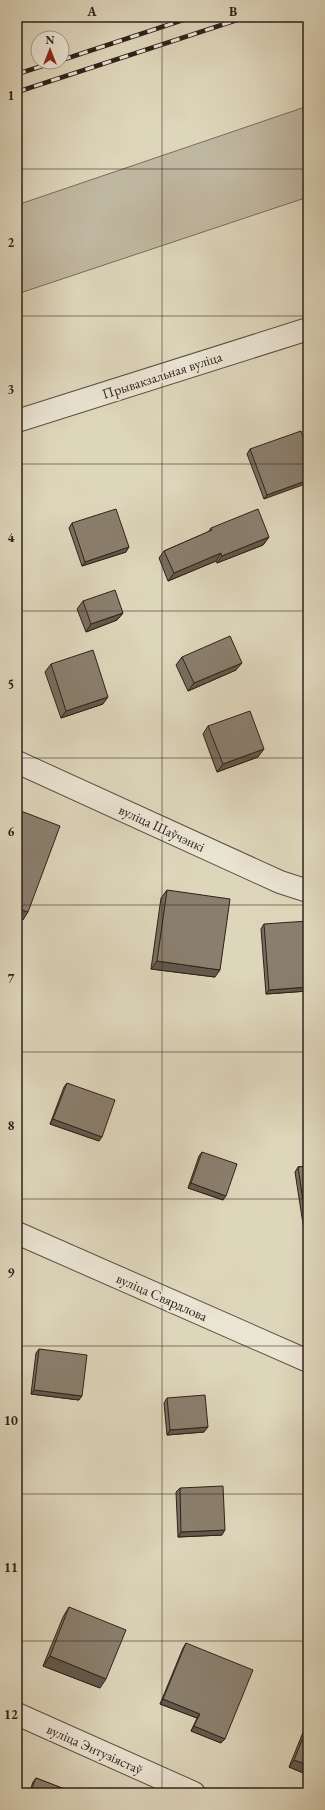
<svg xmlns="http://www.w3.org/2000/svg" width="325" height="1810" viewBox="0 0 325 1810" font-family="'EB Garamond',serif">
  <rect width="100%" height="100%" fill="#ded6bb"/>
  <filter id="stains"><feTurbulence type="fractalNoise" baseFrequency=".005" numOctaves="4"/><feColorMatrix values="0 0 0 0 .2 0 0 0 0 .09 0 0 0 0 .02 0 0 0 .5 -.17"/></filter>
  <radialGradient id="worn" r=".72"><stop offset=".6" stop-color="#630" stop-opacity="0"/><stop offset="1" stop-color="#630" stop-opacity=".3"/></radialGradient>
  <path fill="#c0b7a0" stroke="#786c5d" d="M308,106v91l-291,97v-89z"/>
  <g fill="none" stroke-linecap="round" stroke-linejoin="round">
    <g stroke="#5b4e42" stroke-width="24">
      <g id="minor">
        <path d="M17,421l291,-92"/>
        <path d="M17,762l263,120 28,9"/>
        <path d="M17,1233l291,128"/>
        <path d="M17,1714l177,79"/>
      </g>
    </g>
    <use href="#minor" stroke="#eae4d3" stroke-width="22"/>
    <g stroke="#2f211a" stroke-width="4.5">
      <g id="rail">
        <path d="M62,60l130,-43"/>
        <path d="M17,74l38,-12"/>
        <path d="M17,92l229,-75"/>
      </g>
    </g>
    <use href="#rail" stroke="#eae4d3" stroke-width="3" stroke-dasharray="9" stroke-linecap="butt"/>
  </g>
  <g fill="#776d5f" stroke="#2f211a">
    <path d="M250,449l58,2 -44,48 -17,-45z"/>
    <path d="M72,523l54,29 -44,14 -13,-38z"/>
    <path d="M211,528l58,9 -6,8 -46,18 -1,-2 -48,20 -9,-23 5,-7 44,-19z"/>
    <path d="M83,601l40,12 -6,7 -31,12 -9,-23z"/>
    <path d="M182,657l54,13 -48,21 -12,-26z"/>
    <path d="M51,664l52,40 -42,14 -16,-46z"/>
    <path d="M208,726l50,31 -41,15 -14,-38z"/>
    <path d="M21,811l2,109 -6,-2v-102z"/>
    <path d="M167,890l48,87 -64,-8 10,-71z"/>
    <path d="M264,924l44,67 -42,3 -5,-65z"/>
    <path d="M67,1083l32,58 -49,-17 14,-37z"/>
    <path d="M202,1152l21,48 -35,-12 11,-32z"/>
    <path d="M308,1166v77h-2l-11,-71 3,-5z"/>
    <path d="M39,1349l40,51 -48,-6 5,-41z"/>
    <path d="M167,1398l37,34 -37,3 -3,-32z"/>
    <path d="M180,1488l42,47 -44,2 -2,-45z"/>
    <path d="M69,1607l31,81 -57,-22 20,-49z"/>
    <path d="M186,1643l39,96 -4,4 -30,-12 6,-13 -37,-14 23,-56z"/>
    <path d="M308,1720v55l-19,-8z"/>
    <path d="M36,1778l39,15h-46l4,-11z"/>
  </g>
  <g fill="#61594d" stroke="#2f211a">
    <path d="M308,480v3l-44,16 3,-4z"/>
    <path d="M269,537l-6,8 -46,18 5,-7z"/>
    <path d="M129,547l-3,5 -44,14 3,-4z"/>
    <path d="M221,553l-5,8 -48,20 6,-8z"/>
    <path d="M123,613l-6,7 -31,12 5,-8z"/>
    <path d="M242,663l-6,7 -48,21 6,-8z"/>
    <path d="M108,697l-5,7 -42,14 5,-7z"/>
    <path d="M264,749l-6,8 -41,15 6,-8z"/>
    <path d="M17,908l11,4 -5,8 -6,-2z"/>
    <path d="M157,961l63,9 -5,7 -64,-8z"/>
    <path d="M308,987v4l-42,3 3,-4z"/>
    <path d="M53,1119l49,18 -3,4 -49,-17z"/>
    <path d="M191,1183l35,13 -3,4 -35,-12z"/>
    <path d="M34,1390l48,6 -3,4 -48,-6z"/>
    <path d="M208,1427l-4,5 -37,3 3,-5z"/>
    <path d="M225,1530l-3,5 -44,2 3,-5z"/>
    <path d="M50,1656l56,23 -6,9 -57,-22z"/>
    <path d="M163,1699l37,15 -3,4 -37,-14z"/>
    <path d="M194,1726l31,13 -4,4 -30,-12z"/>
    <path d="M294,1760l14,5v10l-19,-8z"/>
  </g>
  <g fill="#8a7f6e" stroke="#2f211a">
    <path d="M301,431l7,20v29l-41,15 -17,-46z"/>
    <path d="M116,509l13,38 -44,15 -13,-39z"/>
    <path d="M258,509l11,28 -47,19 -1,-3 -47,20 -10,-22 48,-21 -1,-2z"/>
    <path d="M115,590l8,23 -32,11 -8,-23z"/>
    <path d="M230,636l12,27 -48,20 -12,-26z"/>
    <path d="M93,650l15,47 -42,14 -15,-47z"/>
    <path d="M250,711l14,38 -41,15 -15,-38z"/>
    <path d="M21,811l39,15 -32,86 -11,-4v-87z"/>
    <path d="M167,890l63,9 -10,71 -63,-9z"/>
    <path d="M308,921v66l-39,3 -5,-66z"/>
    <path d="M67,1083l48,17 -13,37 -49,-18z"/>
    <path d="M202,1152l35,12 -11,32 -35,-13z"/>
    <path d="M308,1166v68l-10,-67z"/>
    <path d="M39,1349l48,6 -5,41 -48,-6z"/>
    <path d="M205,1395l3,32 -38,3 -3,-32z"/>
    <path d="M223,1486l2,44 -44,2 -1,-44z"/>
    <path d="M69,1607l57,23 -20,49 -56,-23z"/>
    <path d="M186,1643l67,27 -28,69 -31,-13 6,-12 -37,-15z"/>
    <path d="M308,1725v40l-14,-5z"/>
    <path d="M36,1778l39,15h-45z"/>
  </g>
  <path fill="none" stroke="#2f211a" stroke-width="1" stroke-opacity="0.55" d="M162,17v1776M17,169h291M17,316h291M17,464h291M17,611h291M17,758h291M17,905h291M17,1052h291M17,1199h291M17,1346h291M17,1494h291M17,1641h291"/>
  <g text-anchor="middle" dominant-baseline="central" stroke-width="4" stroke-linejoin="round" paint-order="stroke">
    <g font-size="14" fill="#2f211a" stroke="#eae4d3">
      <text transform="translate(162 375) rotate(-18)">Прывакзальная вуліца</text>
      <text transform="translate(162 828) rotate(25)">вуліца Шаўчэнкі</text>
      <text transform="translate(162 1297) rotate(24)">вуліца Свярдлова</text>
      <text transform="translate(95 1749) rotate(24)">вуліца Энтузіястаў</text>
    </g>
  </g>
  <rect width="325" height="1810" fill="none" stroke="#ded6bb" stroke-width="44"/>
  <g transform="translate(50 50)"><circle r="19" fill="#eae4d3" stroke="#9f9689"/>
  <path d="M0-3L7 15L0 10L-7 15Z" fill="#8f2418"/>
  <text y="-6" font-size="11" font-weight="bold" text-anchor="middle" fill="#2f211a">N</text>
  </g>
  <rect x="22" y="22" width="281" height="1766" fill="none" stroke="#2f211a" stroke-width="1.5"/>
  <g font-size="13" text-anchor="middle" font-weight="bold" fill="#2f211a">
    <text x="92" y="16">A</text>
    <text x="233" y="16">B</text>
    <text x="11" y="100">1</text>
    <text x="11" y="247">2</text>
    <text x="11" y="394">3</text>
    <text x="11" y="542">4</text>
    <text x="11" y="689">5</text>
    <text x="11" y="836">6</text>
    <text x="11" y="983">7</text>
    <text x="11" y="1130">8</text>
    <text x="11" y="1277">9</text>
    <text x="11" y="1425">10</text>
    <text x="11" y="1572">11</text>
    <text x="11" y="1719">12</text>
  </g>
  <rect width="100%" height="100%" filter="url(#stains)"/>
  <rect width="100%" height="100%" fill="url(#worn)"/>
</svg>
